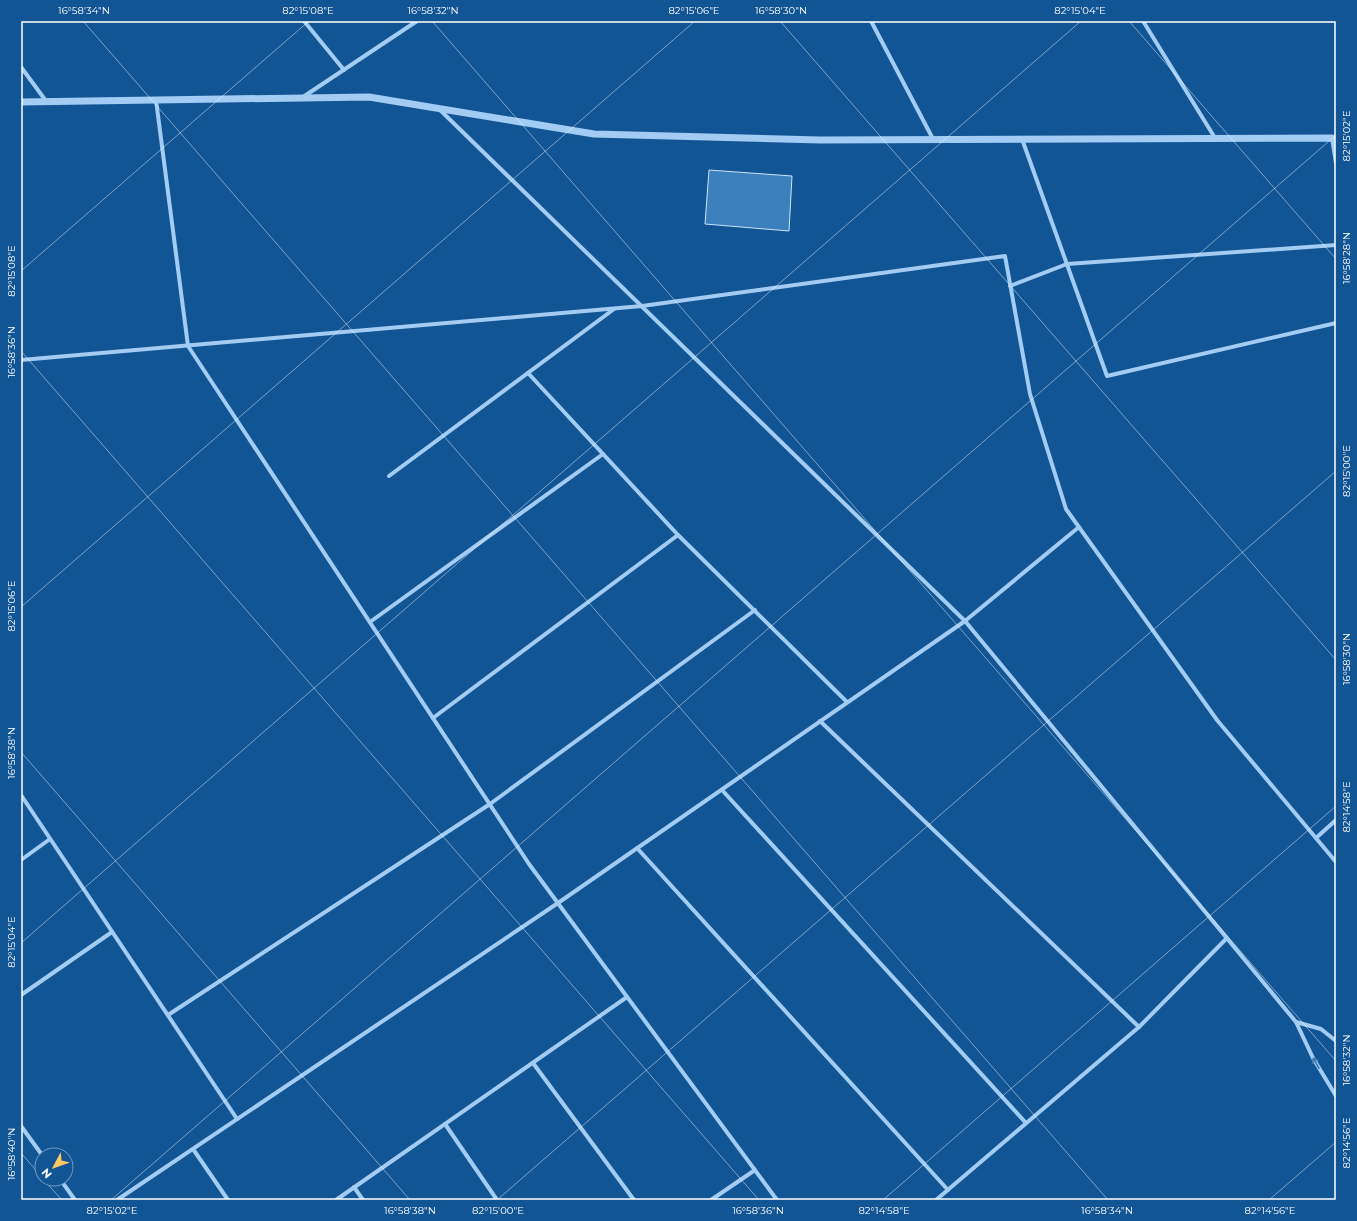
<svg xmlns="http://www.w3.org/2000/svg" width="1357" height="1221" viewBox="0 0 1357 1221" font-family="Montserrat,sans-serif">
  <rect width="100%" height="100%" fill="#125595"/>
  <path fill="#3b7fbd" stroke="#c9e5fd" d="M709,170l83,6 -3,55 -84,-7z"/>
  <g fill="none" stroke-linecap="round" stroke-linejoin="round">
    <g stroke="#a2ccf3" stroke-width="4">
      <path d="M304,21l40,49"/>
      <path d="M871,21l62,118"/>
      <path d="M1143,21l72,117"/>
      <path d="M21,67l25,34"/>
      <path d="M303,97l114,-76"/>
      <path d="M156,100l32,246 341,518 248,336"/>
      <path d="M439,109l526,512 331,401 17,36 23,38"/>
      <path d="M1332,138l4,25"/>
      <path d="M1022,139l85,237 229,-53"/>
      <path d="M1010,286l57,-22 269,-19"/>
      <path d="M21,360l621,-54 363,-50 25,138 36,115 151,211 119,142"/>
      <path d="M528,373l150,162"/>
      <path d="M389,476l225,-167"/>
      <path d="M370,622l233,-168"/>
      <path d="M433,718l245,-183 169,167"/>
      <path d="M820,721l319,306"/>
      <path d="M722,790l304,333"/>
      <path d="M21,795l216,324"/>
      <path d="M1316,838l20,-18"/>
      <path d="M637,848l311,342"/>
      <path d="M21,860l29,-21"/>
      <path d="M21,995l91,-63"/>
      <path d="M168,1015l322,-211 265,-194"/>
      <path d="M1296,1022l25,7 15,12"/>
      <path d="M533,1063l101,137"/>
      <path d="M445,1124l52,76"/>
      <path d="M21,1126l21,29"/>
      <path d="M193,1149l35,51"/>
      <path d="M60,1179l15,21"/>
      <path d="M354,1187l9,13"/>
      <path d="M117,1200l441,-297 407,-282 114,-94"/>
      <path d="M336,1200l291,-203"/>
      <path d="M711,1200l44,-30"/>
      <path d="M936,1200l203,-173 87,-88"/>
    </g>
    <path stroke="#a2ccf3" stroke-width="7" d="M21,102l348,-5 225,37 226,6 512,-2 4,2"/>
  </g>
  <defs><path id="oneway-shaft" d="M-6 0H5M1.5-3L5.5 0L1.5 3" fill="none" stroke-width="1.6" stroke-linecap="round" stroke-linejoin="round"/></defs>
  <use stroke="#3d79b1" href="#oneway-shaft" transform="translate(1316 1063) rotate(-119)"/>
  <path fill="none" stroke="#fff" stroke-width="1" stroke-opacity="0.45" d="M83,21l1025,1179M432,21l904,1040M780,21l556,639M1129,21l207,238M21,271l288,-250M21,351l738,849M21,607l674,-586M21,752l389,448M21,943l1060,-922M21,1153l21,24M43,1179l19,21M111,1200l1225,-1065M497,1200l839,-729M883,1200l453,-394M1269,1200l67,-58"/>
  <rect width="1357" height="1221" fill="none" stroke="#125595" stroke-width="44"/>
  <g transform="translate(54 1167) rotate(229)"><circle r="19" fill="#125595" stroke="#7199bf"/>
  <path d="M0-3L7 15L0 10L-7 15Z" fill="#ffc663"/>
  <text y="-6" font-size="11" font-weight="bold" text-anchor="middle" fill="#ffffff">N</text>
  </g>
  <rect x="22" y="22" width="1313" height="1177" fill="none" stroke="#fff" stroke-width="1.5"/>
  <g font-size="10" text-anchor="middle" fill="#fff">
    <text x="84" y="14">16°58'34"N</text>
    <text x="308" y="14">82°15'08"E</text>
    <text x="433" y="14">16°58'32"N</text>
    <text x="694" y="14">82°15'06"E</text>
    <text x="781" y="14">16°58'30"N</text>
    <text x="1080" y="14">82°15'04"E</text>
    <text transform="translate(1346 136) rotate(-90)" y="4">82°15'02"E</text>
    <text transform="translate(1346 258) rotate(-90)" y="4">16°58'28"N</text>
    <text transform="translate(11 271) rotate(-90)" y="4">82°15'08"E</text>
    <text transform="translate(11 352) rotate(-90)" y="4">16°58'36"N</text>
    <text transform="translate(1346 471) rotate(-90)" y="4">82°15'00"E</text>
    <text transform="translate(11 606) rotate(-90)" y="4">82°15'06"E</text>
    <text transform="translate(1346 659) rotate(-90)" y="4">16°58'30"N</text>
    <text transform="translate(11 753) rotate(-90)" y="4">16°58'38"N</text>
    <text transform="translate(1346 807) rotate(-90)" y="4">82°14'58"E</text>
    <text transform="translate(11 942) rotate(-90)" y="4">82°15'04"E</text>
    <text transform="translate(1346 1060) rotate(-90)" y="4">16°58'32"N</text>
    <text transform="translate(1346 1143) rotate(-90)" y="4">82°14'56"E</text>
    <text transform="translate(11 1154) rotate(-90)" y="4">16°58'40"N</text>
    <text x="112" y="1214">82°15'02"E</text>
    <text x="410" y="1214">16°58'38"N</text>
    <text x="498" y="1214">82°15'00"E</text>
    <text x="758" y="1214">16°58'36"N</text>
    <text x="884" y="1214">82°14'58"E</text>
    <text x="1107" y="1214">16°58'34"N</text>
    <text x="1270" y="1214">82°14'56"E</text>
  </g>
</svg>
